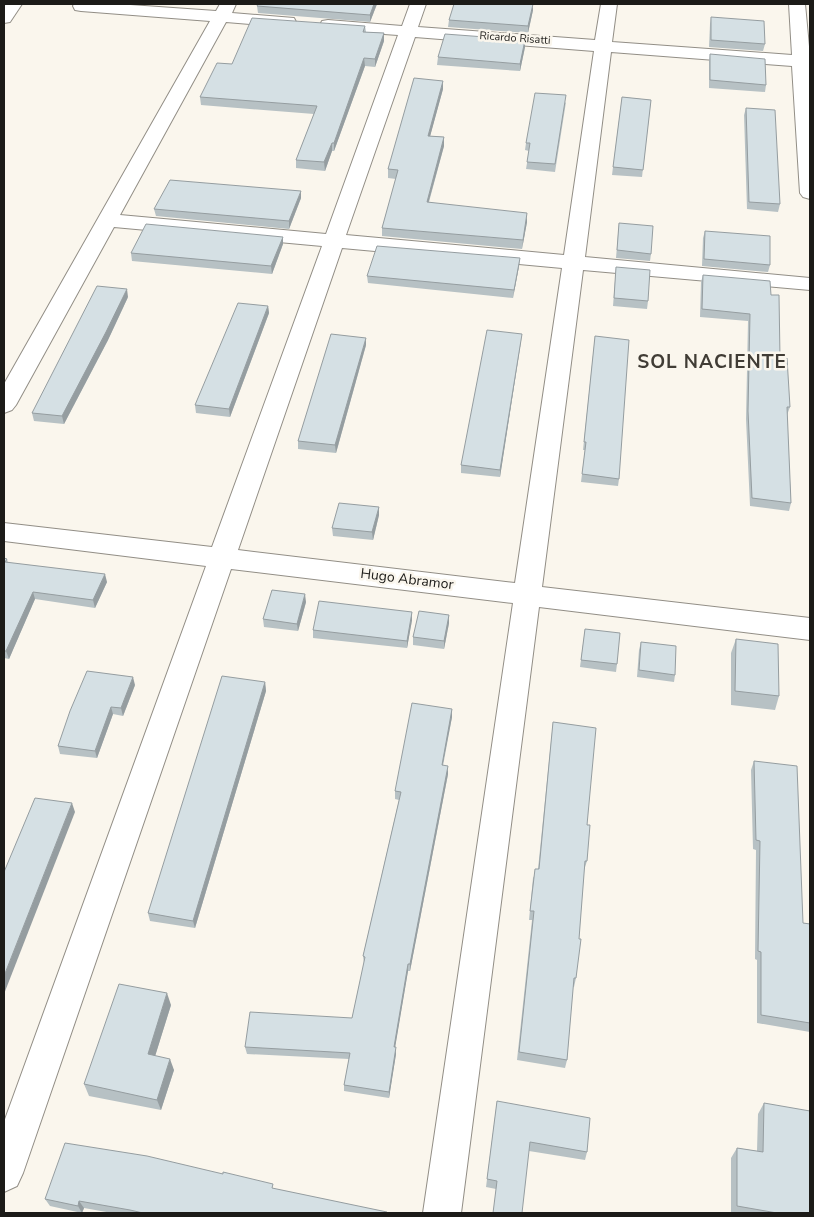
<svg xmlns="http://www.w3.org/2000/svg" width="814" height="1217" viewBox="0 0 814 1217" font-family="'Nunito Sans',sans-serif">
  <rect width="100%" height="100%" fill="#faf6ed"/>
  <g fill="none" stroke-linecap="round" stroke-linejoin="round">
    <g stroke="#928e86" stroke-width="2">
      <g id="street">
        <path d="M6,4h16l-12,18 -6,1v-16z"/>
        <path d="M74,4h42l100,7 4,-7h16l-4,9 62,5 2,4 -2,4 -6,1 -62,-5 -106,193 206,19 72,-199 -70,-5 -6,-1 -2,-4 2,-4 6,-1 74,6 8,-22h16l-8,23 177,13 6,-36h16l-5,38 180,13 -3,-51h16l5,53v142l-7,-2 -3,-4 -8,-127 -181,-14 -26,205 225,21v12l-227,-20 -41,317 268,31v22l-271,-33 -78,606h-38l90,-610 -282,-34 -208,604 -6,13 -13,6v-70l202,-556 -202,-25v-18l208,24 110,-301 -208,-19 -98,178 -4,5 -8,3v-29l206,-363 -129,-10 -6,-1 -2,-4zM415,37l179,14 -30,204 -218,-20zM342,248l220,20 -47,315 -277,-33z"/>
      </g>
    </g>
    <use href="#street" fill="#fff" fill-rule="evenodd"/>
  </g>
  <g fill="#b7c1c4">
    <path d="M258,4h119l-7,18 -112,-9 -1,-7z"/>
    <path d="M533,10l-5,23 -80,-6 1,-7z"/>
    <path d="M711,17l54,27 -2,7 -54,-4 1,-23z"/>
    <path d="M365,26l1,6 18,1v8l-9,26 -10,-1 -31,85h-2l-7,20 -29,-3v-8l18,-46 -113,-9 -1,-8 32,-33z"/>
    <path d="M525,40v7l-5,24 -83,-6 1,-8z"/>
    <path d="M710,54l56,31 -1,7 -56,-4v-27z"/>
    <path d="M443,81v8l-13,47 14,1v9l-15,56 98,20 -5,27 -140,-13v-8l14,-49 -8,-1v-9z"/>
    <path d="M622,97l29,3 -9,77 -30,-2z"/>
    <path d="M566,102l-11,70 -29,-3 3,-18 -4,-1 1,-7z"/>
    <path d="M746,108l34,96 -2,8 -31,-3 -3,-94z"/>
    <path d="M301,198l-12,31 -133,-13 -2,-7z"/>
    <path d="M619,223l32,31 -1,7 -34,-3z"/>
    <path d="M705,231l65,34 -2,7 -66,-6 1,-28z"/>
    <path d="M283,237v7l-11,30 -140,-13 -1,-8z"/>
    <path d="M519,266l-6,32 -145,-15 -1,-7z"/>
    <path d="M616,267l32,34 -1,8 -34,-3z"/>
    <path d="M703,275l68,20 9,63 10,49 -3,8 4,88 -2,8 -39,-5 -4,-87 2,-98 -48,-4 1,-35z"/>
    <path d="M128,297l-20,43 -44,84 -30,-3 -2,-8z"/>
    <path d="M268,306l1,7 -39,104 -34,-4 -1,-8z"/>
    <path d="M595,336l24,143 -1,7 -37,-4 4,-32h-2z"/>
    <path d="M521,341l-21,136 -39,-4v-8z"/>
    <path d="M366,345l-30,108 -38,-4v-8z"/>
    <path d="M379,507v8l-6,25 -40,-4 -1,-8z"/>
    <path d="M4,558l3,1 1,4 99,19 -12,26 -60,-9 -26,60 -5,-1z"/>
    <path d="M306,602l-8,29 -34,-4 -1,-8z"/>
    <path d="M412,612v8l-5,28 -94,-10v-8z"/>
    <path d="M449,615v8l-5,26 -31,-4v-8z"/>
    <path d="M585,629l32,35 -1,8 -36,-5z"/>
    <path d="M736,639l43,57 -4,14 -44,-5v-52z"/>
    <path d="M641,642l34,33 -1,7 -37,-5 2,-27z"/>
    <path d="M265,682l1,9 -71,237 -45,-7 -2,-8z"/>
    <path d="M135,685l-12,31 -10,-2 -16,44 -37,-4 -2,-8z"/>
    <path d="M452,709v8l-9,49 5,8 -38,197h-2l-13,76 1,7 -7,44 -45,-7v-6l5,-26 -102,-5 -2,-7 107,-29 12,-55 -1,-7 36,-156 -4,-1v-8z"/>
    <path d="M553,722l34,103v36l-3,9 -8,108 -2,9h-1l-6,73 -2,8 -48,-8 15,-140h-3l4,-42 5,-9z"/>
    <path d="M754,761l49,162 7,1v108l-53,-9v-63l-2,-1 1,-109 -3,-1 -2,-79z"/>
    <path d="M171,1005l-16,51 19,14 -13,40 -72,-14 -5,-12z"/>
    <path d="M497,1101l90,51 -2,8 -56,-9 -33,38 -10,-2z"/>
    <path d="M764,1103l46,110h-79v-55l6,-10 20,3 1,-37z"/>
    <path d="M275,1189l112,24h-275l-28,-5 -2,5 -32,-7 -5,-7z"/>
  </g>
  <g fill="#959da0">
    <path d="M374,4h3l-7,18v-7z"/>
    <path d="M533,4v6l-5,23v-7z"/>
    <path d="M384,33v8l-9,26v-8z"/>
    <path d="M525,40v7l-5,24v-7z"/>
    <path d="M364,58l1,8 -31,85v-8z"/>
    <path d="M443,81v8l-15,55v-8z"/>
    <path d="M444,137v9l-18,65 1,-9z"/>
    <path d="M332,143v8l-7,20 -1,-9z"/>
    <path d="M301,191v7l-12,31v-8z"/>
    <path d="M527,213v9l-5,27 1,-9z"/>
    <path d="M283,237v7l-11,30 -1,-8z"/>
    <path d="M520,258l-1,8 -6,32 1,-8z"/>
    <path d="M127,289l1,8 -20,43 -44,84 -2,-8z"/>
    <path d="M268,306l1,7 -39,104 -1,-8z"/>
    <path d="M522,334l-1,7 -21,136v-7z"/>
    <path d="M366,338v7l-30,108 -1,-8z"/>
    <path d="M379,507v8l-6,25 -1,-8z"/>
    <path d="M105,574l2,8 -12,26 -2,-8z"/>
    <path d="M33,592l2,7 -26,60 -3,-8z"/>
    <path d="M305,594l1,8 -8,29 -1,-7z"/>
    <path d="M412,612v8l-5,28v-7z"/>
    <path d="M449,615v8l-5,26v-8z"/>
    <path d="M133,677l2,8 -12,31 -2,-8z"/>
    <path d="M265,682l1,9 -71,237 -2,-7z"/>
    <path d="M111,707l2,7 -16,44 -2,-7z"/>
    <path d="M452,709v8l-11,56 1,-8z"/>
    <path d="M448,766v8l-38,197v-7z"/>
    <path d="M72,803l3,9 -71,182v-18z"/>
    <path d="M408,964v7l-14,83v-7z"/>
    <path d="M167,993l4,12 -19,61 -4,-12z"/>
    <path d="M396,1047v7l-7,44v-6z"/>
    <path d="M170,1059l4,11 -13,40 -4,-10z"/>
    <path d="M79,1201l5,7 -2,5 -4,-7z"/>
  </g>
  <g fill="#d5e0e4" stroke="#959da0">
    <path d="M258,4h116l-4,11 -113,-9z"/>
    <path d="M454,4h79l-5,22 -79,-6z"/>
    <path d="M711,17l53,4 1,23 -54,-4z"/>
    <path d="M252,18l113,8 -2,6 21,1 -9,26 -11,-1 -30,85h-2l-8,19 -28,-2 21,-54 -117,-9 17,-34 15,1z"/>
    <path d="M445,34l80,6 -5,24 -82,-7z"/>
    <path d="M710,54l55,5 1,26 -56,-5z"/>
    <path d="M414,78l29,3 -15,55 16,1 -17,65 100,11 -4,27 -141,-12 16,-58 -10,-1z"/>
    <path d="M535,93l31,2 -11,69 -28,-2 3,-19h-4z"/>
    <path d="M622,97l29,3 -8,70 -30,-3z"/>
    <path d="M746,108l29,2 5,94 -31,-2z"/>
    <path d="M170,180l131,11 -12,30 -135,-12z"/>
    <path d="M619,223l34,3 -2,28 -34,-4z"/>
    <path d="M146,224l137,13 -12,29 -140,-13z"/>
    <path d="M705,231l65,5v29l-66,-6z"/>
    <path d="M377,246l143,12 -6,32 -147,-14z"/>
    <path d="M616,267l34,3 -2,31 -34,-3z"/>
    <path d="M703,275l67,6 1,14h8l1,63h7l3,49h-3l4,96 -39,-5 -4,-87 2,-97 -48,-5z"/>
    <path d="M97,286l30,3 -21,43 -44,84 -30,-3z"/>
    <path d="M238,303l30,3 -39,103 -34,-4z"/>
    <path d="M487,330l35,4 -22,136 -39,-5z"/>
    <path d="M331,334l35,4 -31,107 -37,-4z"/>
    <path d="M595,336l34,4 -10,139 -37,-5 4,-32h-2z"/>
    <path d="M339,503l40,4 -7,25 -40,-4z"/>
    <path d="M4,558l3,1 -2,3 100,12 -12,26 -60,-8 -27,59h-2z"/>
    <path d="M272,590l33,4 -8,30 -34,-5z"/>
    <path d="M319,601l93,11 -5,29 -94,-11z"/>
    <path d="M419,611l30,4 -5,26 -31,-4z"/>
    <path d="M585,629l35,4 -3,31 -36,-4z"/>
    <path d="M736,639l42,5 1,52 -44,-5z"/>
    <path d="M641,642l35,4 -1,29 -36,-5z"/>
    <path d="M87,671l46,6 -12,31 -10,-1 -16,44 -37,-5 12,-35z"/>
    <path d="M222,676l43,6 -72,239 -45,-8z"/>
    <path d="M412,703l40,6 -10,56 6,1 -38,198h-2l-14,83h2l-7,45 -45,-7 6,-32 -105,-6 5,-35 102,6 13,-61 -2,-1 38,-164 -6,-1z"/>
    <path d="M553,722l43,6 -9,97h3l-3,36h-2l-6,78h2l-5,39h-2l-7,82 -48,-8 15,-141h-4l5,-42h4z"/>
    <path d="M754,761l43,5 6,157 7,1v99l-49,-8v-63l-3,-1 2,-110 -4,-1z"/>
    <path d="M35,798l37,5 -68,173v-104z"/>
    <path d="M119,984l48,9 -19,61 22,5 -13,41 -73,-16z"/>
    <path d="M497,1101l93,17 -3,34 -57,-10 -8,71h-29l4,-32 -10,-2z"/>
    <path d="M764,1103l46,8v102h-33l-40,-7v-58l26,4z"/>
    <path d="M65,1143l82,13 76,18v-2l50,12 -1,4 115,24 -1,1h-243l-13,-3 -51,-9 -1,5 -33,-7z"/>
  </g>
  <g text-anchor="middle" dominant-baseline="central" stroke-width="5" stroke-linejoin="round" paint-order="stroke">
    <g font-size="11" fill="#1c1b18" stroke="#faf6ed">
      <text transform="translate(515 38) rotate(4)">Ricardo Risatti</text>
    </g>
    <g font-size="14" fill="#1c1b18" stroke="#faf6ed">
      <text transform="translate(407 579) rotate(7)">Hugo Abramor</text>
    </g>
    <g font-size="19" font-weight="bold" letter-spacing="1" fill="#403c35" stroke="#faf6ed">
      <text x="712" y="362">SOL NACIENTE</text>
    </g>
  </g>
  <rect width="814" height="1217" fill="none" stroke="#1c1b18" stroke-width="10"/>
</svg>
